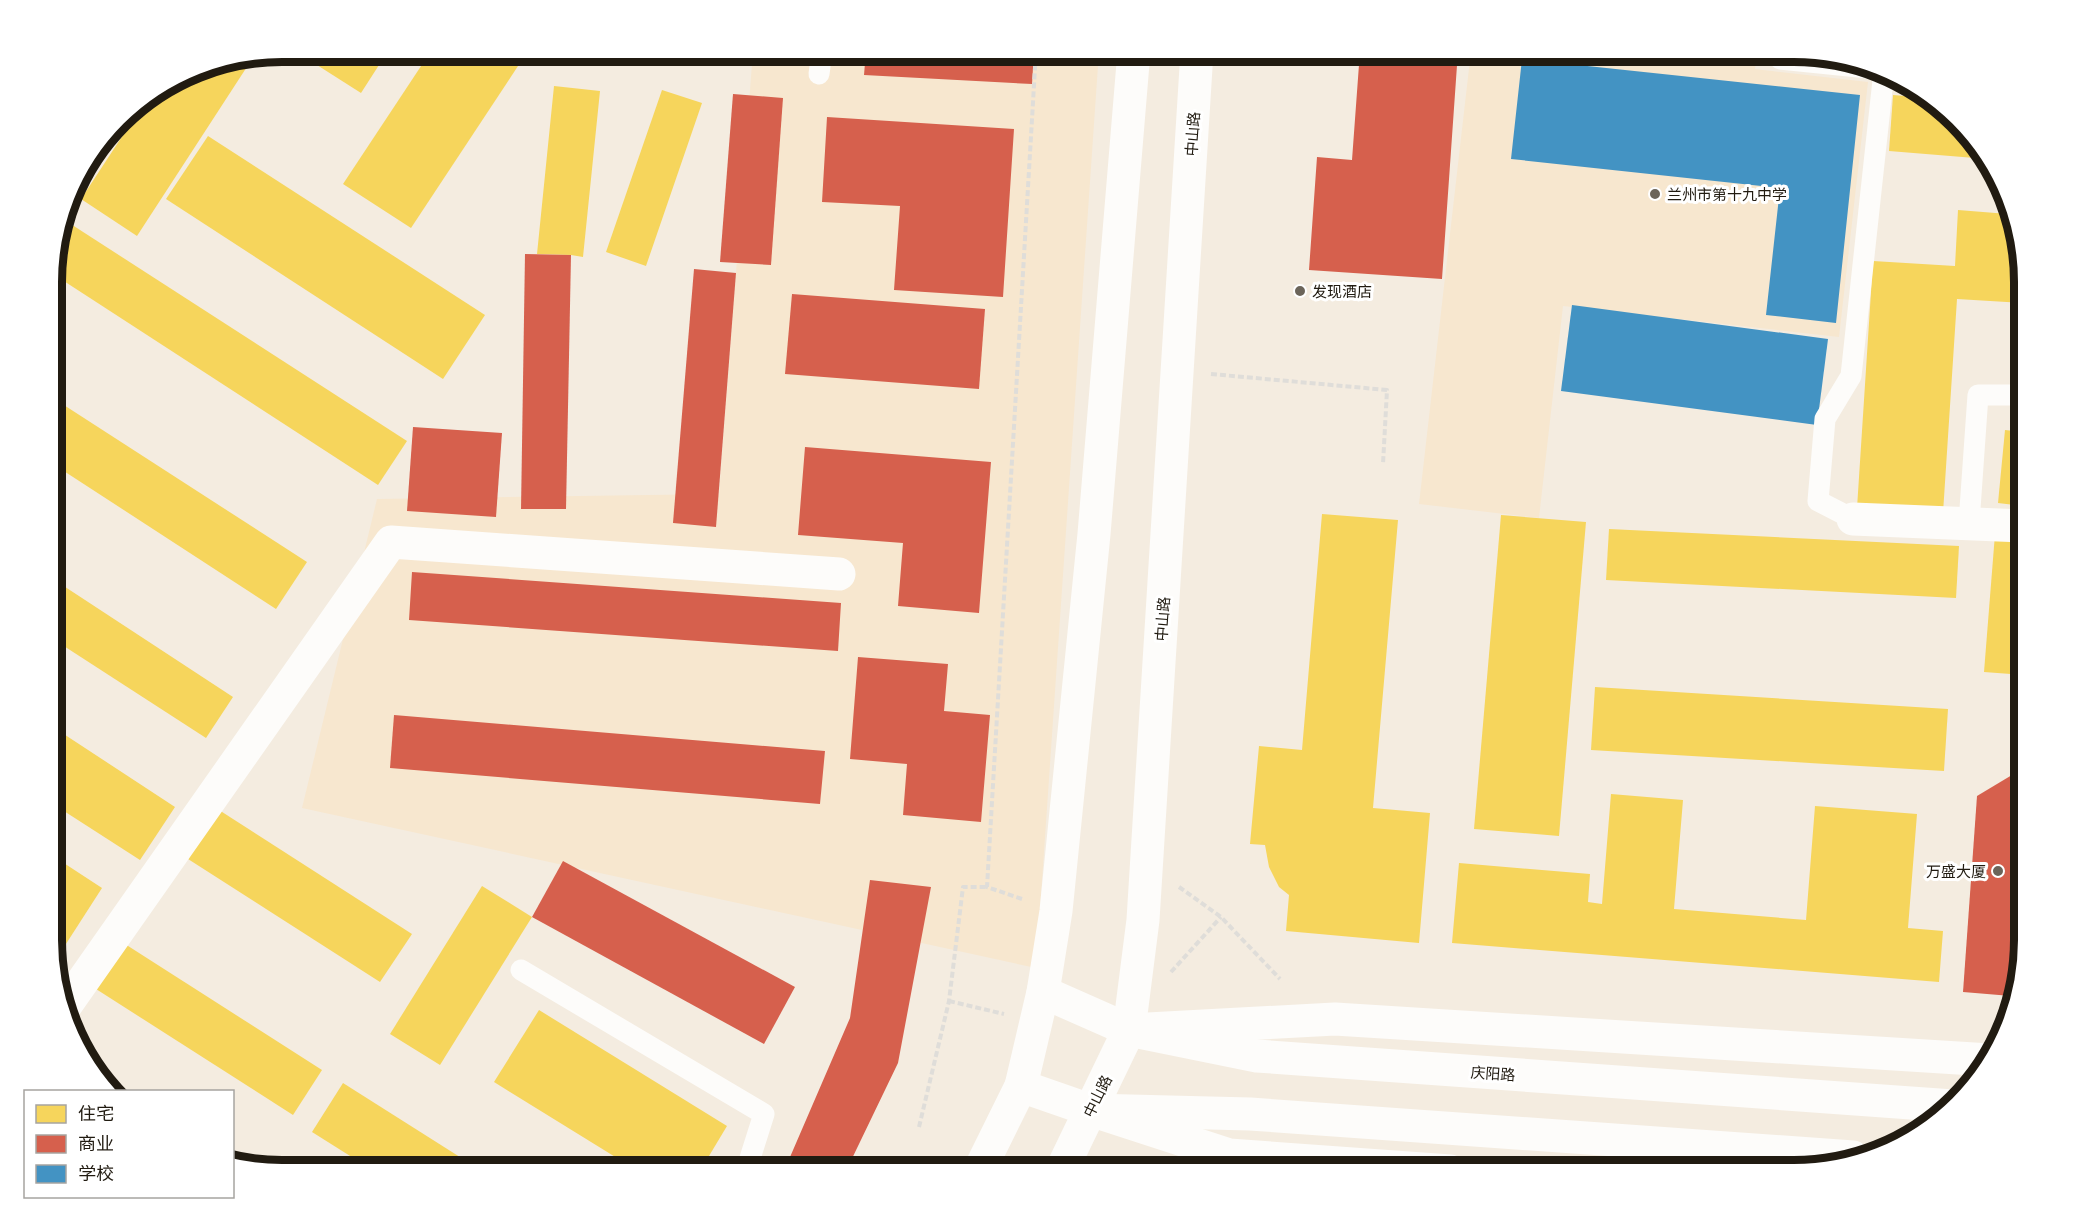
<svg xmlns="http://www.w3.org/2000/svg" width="2075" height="1222" viewBox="0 0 2075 1222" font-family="'Noto Serif','Noto Sans SC',serif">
  <rect width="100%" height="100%" fill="#f4ece0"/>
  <g fill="#f7e7cf">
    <path d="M753,51h346l-63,917 -734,-160 75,-309 342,-5z"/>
    <path d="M1471,51h286l-2,18 113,13 -29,255 -276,-31 -24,212 -120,-14z"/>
  </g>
  <g fill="#f6d55c">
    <path d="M295,51h93l-27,42z"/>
    <path d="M431,51h70l19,12 -109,165 -68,-44z"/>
    <path d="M668,51h68l-3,12z"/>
    <path d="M254,56l-117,180 -56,-37 67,-102 45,-29z"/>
    <path d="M554,86l46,5 -17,166 -12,-2 -34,-1z"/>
    <path d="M662,90l40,13 -56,163 -40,-14z"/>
    <path d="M1893,95l37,3 26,20 31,41 -98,-8z"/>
    <path d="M208,136l277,179 -42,64 -277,-180z"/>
    <path d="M1958,210l50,4 15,52v37l-66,-4 -14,214 -86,-5 16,-247 82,5z"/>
    <path d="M63,219l344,222 -29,44 -325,-211v-22z"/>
    <path d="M53,398l254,164 -31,47 -223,-145z"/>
    <path d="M2005,430l18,2v74l-25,-3z"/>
    <path d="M1322,514l76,6 -25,288 57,5 -11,130 -133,-12 3,-36 -10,-8 -10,-20 -4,-22 -15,-1 9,-98 43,4z"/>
    <path d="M1501,515l85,7 -27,314 -85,-7z"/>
    <path d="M1609,529l350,17 -3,52 -350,-18z"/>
    <path d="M1995,534l28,2 1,139 -40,-3z"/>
    <path d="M53,579l180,118 -27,41 -153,-99z"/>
    <path d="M1595,687l353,22 -4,62 -353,-21z"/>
    <path d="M53,727l122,80 -35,53 -87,-56z"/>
    <path d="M1611,794l72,6 -9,109 132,11 9,-114 102,8 -9,114 35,3 -4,51 -487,-39 7,-80 131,11 -2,28 14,2z"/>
    <path d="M219,810l193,124 -32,48 -192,-123z"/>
    <path d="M53,856l49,32 -47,73 -2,-1z"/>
    <path d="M482,886l50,31 -92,148 -50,-31z"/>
    <path d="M125,944l197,126 -29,45 -197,-126z"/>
    <path d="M539,1010l188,116 -27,45h-62l-144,-89z"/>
    <path d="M343,1083l139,88h-108l-62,-39z"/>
  </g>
  <g fill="#d6604d">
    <path d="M866,51h168l-2,33 -168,-9z"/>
    <path d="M1360,51h98l-16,228 -133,-9 8,-113 35,3z"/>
    <path d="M733,94l50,4 -12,167 -51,-3z"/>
    <path d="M827,117l187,12 -11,168 -109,-7 6,-84 -78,-4z"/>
    <path d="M525,254l46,1 -5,254h-45z"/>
    <path d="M694,269l42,4 -20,254 -43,-4z"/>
    <path d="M792,294l193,15 -6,80 -194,-15z"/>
    <path d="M413,427l89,6 -6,84 -89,-6z"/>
    <path d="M805,447l186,15 -12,151 -81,-7 5,-63 -105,-8z"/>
    <path d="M412,572l429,31 -3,48 -429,-31z"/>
    <path d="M858,657l90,7 -4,47 46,4 -9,107 -78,-7 4,-51 -57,-5z"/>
    <path d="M394,715l431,36 -5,53 -430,-36z"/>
    <path d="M2022,769h2v186l-13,41 -48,-4 14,-196z"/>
    <path d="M563,861l232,126 -31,57 -232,-127z"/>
    <path d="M870,880l61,7 -33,176 -52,108h-62l66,-153z"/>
  </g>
  <g fill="#4393c3">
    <path d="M1522,59l338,36 -24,228 -70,-8 14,-127 -269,-29z"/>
    <path d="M1572,305l256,34 -11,86 -256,-34z"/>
  </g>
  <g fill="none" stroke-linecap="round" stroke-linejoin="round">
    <g stroke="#dfddd9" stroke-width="4" stroke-dasharray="6 3" stroke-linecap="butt">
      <path d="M1211,374l176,16 -4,74"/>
      <path d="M1179,887l42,30 59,62"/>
      <path d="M1022,899l-35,-12 49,-836"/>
      <path d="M1171,972l50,-55"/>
      <path d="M949,1001l55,13"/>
      <path d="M919,1127l30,-126 14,-114h24"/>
    </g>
    <g stroke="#fdfcfa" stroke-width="21">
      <path d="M1780,51v8l98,10"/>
      <path d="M819,74l3,-23"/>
      <path d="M1853,519l-35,-18 7,-82 26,-43 33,-305"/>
      <path d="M1969,523l9,-128h45"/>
      <path d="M521,970l243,144 -18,57"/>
    </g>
    <g stroke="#fdfcfa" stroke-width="33">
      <path d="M1853,519l170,7"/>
      <path d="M66,1005l325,-463 448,32"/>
      <path d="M1148,1029l187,-10 655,41"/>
      <path d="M1103,1114l126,41 221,16"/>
    </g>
    <g stroke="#fdfcfa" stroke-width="33">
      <path d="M1043,992l86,38 128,26 696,50"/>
      <path d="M1021,1086l69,24 160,4 603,43"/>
      <path d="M979,1171l42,-85 22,-94 13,-81 38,-377 40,-483"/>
      <path d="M1061,1171l68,-141 14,-110 54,-869"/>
    </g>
  </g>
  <g fill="#6b6459" stroke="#fff" stroke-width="2">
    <circle cx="1655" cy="194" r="6"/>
    <circle cx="1300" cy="291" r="6"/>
    <circle cx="1998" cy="871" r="6"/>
  </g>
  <g text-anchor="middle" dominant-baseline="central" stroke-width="6" stroke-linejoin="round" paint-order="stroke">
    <g font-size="15" fill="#211b11" stroke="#fff">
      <text transform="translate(1192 134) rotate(-86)">中山路</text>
      <text transform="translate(1162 619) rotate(-86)">中山路</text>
      <text transform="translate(1493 1073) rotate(4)">庆阳路</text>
      <text transform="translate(1097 1096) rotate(-64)">中山路</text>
    </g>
    <g font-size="15" fill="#211b11" stroke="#fff" text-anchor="start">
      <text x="1667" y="194">兰州市第十九中学</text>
      <text x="1312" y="291">发现酒店</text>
      <text x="1986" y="871" text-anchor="end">万盛大厦</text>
    </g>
  </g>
  <path d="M0 0H2075V1222H0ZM282 62H1794A220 220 0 0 1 2014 282V940A220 220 0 0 1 1794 1160H282A220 220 0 0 1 62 940V282A220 220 0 0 1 282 62Z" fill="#fff" fill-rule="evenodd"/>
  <path fill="none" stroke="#211b11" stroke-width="8" d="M282 62H1794A220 220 0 0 1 2014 282V940A220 220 0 0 1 1794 1160H282A220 220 0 0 1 62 940V282A220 220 0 0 1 282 62Z"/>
  <rect x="24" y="1090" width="210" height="108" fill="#ffffff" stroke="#a6a4a0" stroke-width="1.5"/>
  <rect x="36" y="1105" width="30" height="18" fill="#f6d55c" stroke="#a6a4a0" stroke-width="1.5"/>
  <text x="78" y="1120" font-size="18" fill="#211b11">住宅</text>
  <rect x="36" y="1135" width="30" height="18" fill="#d6604d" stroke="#a6a4a0" stroke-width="1.5"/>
  <text x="78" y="1150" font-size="18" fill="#211b11">商业</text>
  <rect x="36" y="1165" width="30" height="18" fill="#4393c3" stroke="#a6a4a0" stroke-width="1.5"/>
  <text x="78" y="1180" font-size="18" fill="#211b11">学校</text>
</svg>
